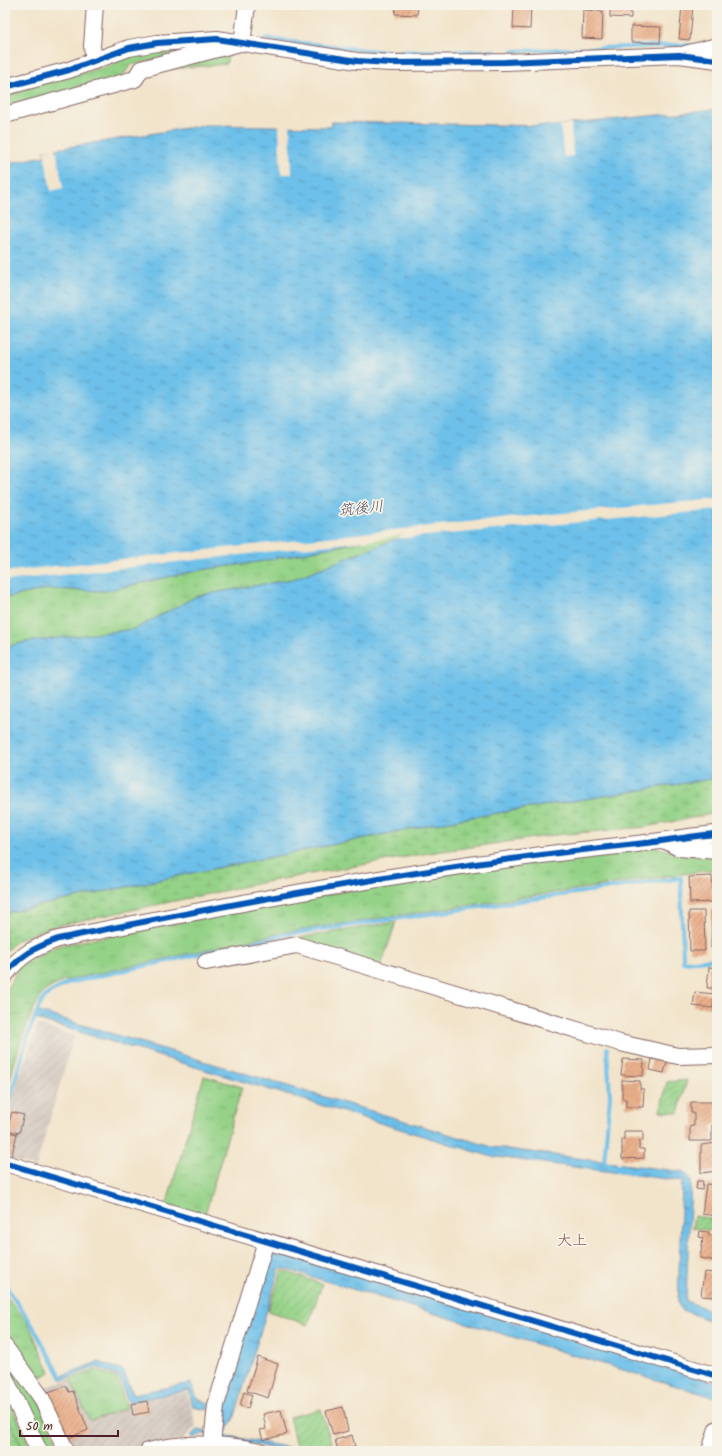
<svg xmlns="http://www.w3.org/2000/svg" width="722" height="1456" viewBox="0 0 722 1456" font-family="Kalam,'Klee One',sans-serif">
  <defs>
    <pattern id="industrial-furrows" width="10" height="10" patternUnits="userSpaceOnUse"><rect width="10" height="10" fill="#cec2b9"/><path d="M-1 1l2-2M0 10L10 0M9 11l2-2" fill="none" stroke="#b2a69f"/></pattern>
    <pattern id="grass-tufts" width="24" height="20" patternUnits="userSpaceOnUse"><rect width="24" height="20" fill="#94d287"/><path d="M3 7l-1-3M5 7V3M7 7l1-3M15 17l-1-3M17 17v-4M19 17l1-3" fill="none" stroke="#81b475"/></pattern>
    <pattern id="wetland-marsh" width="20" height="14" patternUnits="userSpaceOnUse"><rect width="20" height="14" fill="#94d287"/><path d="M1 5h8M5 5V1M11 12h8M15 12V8" fill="none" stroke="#81b475"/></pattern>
    <pattern id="garden-furrows" width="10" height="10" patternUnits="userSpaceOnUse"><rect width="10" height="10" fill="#94d287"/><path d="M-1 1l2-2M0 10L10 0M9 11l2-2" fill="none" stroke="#81b475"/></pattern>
    <pattern id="water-ripples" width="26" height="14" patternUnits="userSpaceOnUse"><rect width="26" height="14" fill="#6dc0e9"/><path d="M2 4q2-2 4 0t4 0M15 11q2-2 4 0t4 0" fill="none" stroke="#5c9bbd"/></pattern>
    <pattern id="building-hatch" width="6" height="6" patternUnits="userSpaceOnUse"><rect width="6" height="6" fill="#ebb18c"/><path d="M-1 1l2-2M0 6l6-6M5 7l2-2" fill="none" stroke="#c08f73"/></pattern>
  </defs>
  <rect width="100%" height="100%" fill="#f7f3e8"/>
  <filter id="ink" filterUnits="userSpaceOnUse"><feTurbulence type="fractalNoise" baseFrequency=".025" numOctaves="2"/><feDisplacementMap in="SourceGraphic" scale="8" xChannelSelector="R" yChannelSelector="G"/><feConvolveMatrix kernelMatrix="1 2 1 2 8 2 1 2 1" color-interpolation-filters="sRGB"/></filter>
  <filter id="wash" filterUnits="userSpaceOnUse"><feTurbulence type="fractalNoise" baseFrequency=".012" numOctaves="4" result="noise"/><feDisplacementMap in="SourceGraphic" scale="16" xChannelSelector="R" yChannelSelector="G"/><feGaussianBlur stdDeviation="0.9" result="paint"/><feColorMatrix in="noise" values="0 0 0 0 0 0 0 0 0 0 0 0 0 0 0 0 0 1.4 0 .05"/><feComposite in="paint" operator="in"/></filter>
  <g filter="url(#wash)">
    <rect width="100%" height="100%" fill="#f2e4cb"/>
    <g fill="url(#industrial-furrows)">
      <path d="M38,1025l36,11 -38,131 -31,-9v-25l13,-54z"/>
      <path d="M70,1379l20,42 37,-14 -1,-4 61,-11 9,34 -13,13 -49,12h-63l-30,-62z"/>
    </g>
    <g fill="url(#grass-tufts)" stroke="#6f7859">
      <path d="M217,45l-86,20 -11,14 -115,33v-18l108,-29 13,-12z"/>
      <path d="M229,52l-3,12 -69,6z"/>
      <path d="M425,528l-132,51 -96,17 -62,33 -109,13 -21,5v-49l42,-9 58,2 95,-21 58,-8z"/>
      <path d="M655,847l30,8 32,1v13l-431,63 -222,49c-6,3 -17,7 -21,12 -17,23 -32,80 -38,109v-110l16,-27 36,-19 379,-72z"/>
      <path d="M396,922l-15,44 -90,-27z"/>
      <path d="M204,1076l38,11 -38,131 -38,-12z"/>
      <path d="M5,1292l1,4 21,25 23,51 -15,8 -30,-41z"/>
      <path d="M5,1359l35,42 20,50h-17l-38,-84z"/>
      <path d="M96,1370l21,8 10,30 -37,13 -20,-42z"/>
      <path d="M5,1391l27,60h-8l-19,-39z"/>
    </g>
    <g fill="url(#wetland-marsh)" stroke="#6f7859">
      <path d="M717,778v35l-72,14 -90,8 -126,18 -164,29 -215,45 -33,13 -12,12v-39l172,-37 283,-57z"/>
      <path d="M5,1412l19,39h-19z"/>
    </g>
    <g fill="url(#garden-furrows)" stroke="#6f7859">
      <path d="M687,1080l-9,33 -18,-2 7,-29z"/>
      <path d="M694,1216l23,3v12l-25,-3z"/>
      <path d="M282,1270l40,14 -14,41 -40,-14z"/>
      <path d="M321,1409l13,42h-18l-20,-5 -7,-29z"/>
    </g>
    <g fill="url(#water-ripples)" stroke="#5c708a">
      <path d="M717,109v669l-257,41 -283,57 -172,37v-266l21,-5 109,-13 62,-33 96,-17 129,-50 -164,33 -58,8 -95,21 -58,-2 -42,9v-434l40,-8 -1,-5 161,-26 126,2v-5l221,4z"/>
      <path d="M36,1011l456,136 192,25 7,7 -5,122 31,12v10l-35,-13 -4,-6 4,-123 -193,-25 -456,-138z"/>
      <path d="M274,1250l443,133v15l-435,-130 -3,2 -44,146 -9,16 -5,-1v-21l48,-158z"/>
      <path d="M98,1362l25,8 10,24 58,-11 7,17 12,3 -2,7 -15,-3 -4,-17 -61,12 -9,-25 -23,-10 -34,13 -3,-3z"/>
      <path d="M198,1430l108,21h-21l-83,-17 -9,4 -3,-2z"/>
    </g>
    <g fill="#f2e4cb">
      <path d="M571,124l2,32 -9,1 -4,-32z"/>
      <path d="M279,125h11l2,49h-11z"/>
      <path d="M56,148l7,40 -12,3 -7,-40z"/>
      <path d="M717,499v11l-324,29 10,-4 -29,5 -369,41v-9l15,-2 457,-49z"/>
    </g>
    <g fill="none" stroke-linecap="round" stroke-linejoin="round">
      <g stroke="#6dc0e9" stroke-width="4">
        <path d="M265,39l119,13 111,-1"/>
        <path d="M513,51l176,-6"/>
        <path d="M5,1122c5,-22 27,-115 42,-127 6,-5 15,-8 21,-12l221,-49 392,-56 2,84 34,-3"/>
        <path d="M604,1161l6,-65 -3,-48"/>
        <path d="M5,1279l4,13 19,26 34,60"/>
      </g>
    </g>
    <g id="blocks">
      <g fill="url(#building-hatch)">
        <path d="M396,5h22l-1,10 -22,-1z"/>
        <path d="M514,5h17l-1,24 -17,-1z"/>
        <path d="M610,5h21v13l-21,-1z"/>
        <path d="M682,5h11l-3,35 -11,-1z"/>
        <path d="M583,10l20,1 -1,28 -20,-1z"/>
        <path d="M631,26l30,1 -1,16 -29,-1z"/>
        <path d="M712,876l1,26 -23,1 -1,-26z"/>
        <path d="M712,910h5v37l-6,1z"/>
        <path d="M689,911h15l1,40h-15z"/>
        <path d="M709,967l8,1v20h-10z"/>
        <path d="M695,992l19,2 -1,14 -20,-2z"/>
        <path d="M623,1059l21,1 -1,16 -22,-1z"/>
        <path d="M652,1059l15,3 -3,11 -14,-3z"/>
        <path d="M622,1080l18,1v8h4l-1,18h-17v-8h-4z"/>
        <path d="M691,1102h25v23h-4v16h-22v-15h4v-13h-3z"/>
        <path d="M12,1112l12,3 -5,18 -12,-3z"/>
        <path d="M624,1131h19v10h-4v8h5v9l-22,1v-20h2z"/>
        <path d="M8,1132l9,2 -6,24 -6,-2v-11z"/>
        <path d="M717,1143v28l-16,2v-28z"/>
        <path d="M697,1181h6l-1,9 -6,-1z"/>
        <path d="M706,1184l11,1v31l-15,-2z"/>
        <path d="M700,1231l9,1 -1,3 9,1v25l-17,-3 3,-20 -4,-1z"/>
        <path d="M704,1272l12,1 -2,24 -13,-1z"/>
        <path d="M258,1357l20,7 -10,34 -21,-7z"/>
        <path d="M66,1386l3,6 4,-1 15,39 -22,9 -18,-47z"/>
        <path d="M244,1392l8,3 -4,13 -8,-2z"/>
        <path d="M147,1401l2,11 -16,3 -2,-11z"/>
        <path d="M343,1407l5,24 -15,4 -7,-24z"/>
        <path d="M281,1410l6,24 -24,6 -3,-10 6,-1 -3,-15z"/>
        <path d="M352,1435l3,11 -17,4 -3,-10z"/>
      </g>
    </g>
  </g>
  <g filter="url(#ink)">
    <use href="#blocks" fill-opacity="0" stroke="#856463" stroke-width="1"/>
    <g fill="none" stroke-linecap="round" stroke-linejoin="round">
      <g stroke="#856463" stroke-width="18">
        <g id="street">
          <path d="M685,54l32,-8"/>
          <path d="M94,61l-2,-15 3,-41"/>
          <path d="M5,87l64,-17 60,-22 28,-5 60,-4 140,22 34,2 114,-1 174,-7 38,5"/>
          <path d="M5,115l130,-36 6,-10 99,-26 3,-7 4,-31"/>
          <path d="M668,842l11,6 38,3"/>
          <path d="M206,962l91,-17 323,98 58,13 39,-1"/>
          <path d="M5,975c16,-21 29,-27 53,-36 193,-39 383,-75 579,-95 27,-3 53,-8 80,-10"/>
          <path d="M5,1163l712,213"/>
          <path d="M5,1347l36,50 25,54"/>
          <path d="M5,1378l34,73"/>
          <path d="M212,1444l4,-39 50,-164"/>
          <path d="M148,1451c38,-10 74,-8 112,0"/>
          <path d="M710,1451l7,-22"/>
        </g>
      </g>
      <use href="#street" stroke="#fff" stroke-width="16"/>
      <g stroke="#f7f3e8" stroke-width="8">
        <g id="cycleway">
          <path d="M5,87l64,-17 60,-22 28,-5 60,-4 140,22 34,2 114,-1 174,-7 38,5"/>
          <path d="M5,975c16,-21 29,-27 53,-36 193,-39 383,-75 579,-95 27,-3 53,-8 80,-10"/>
          <path d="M5,1163l712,213"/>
        </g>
      </g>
      <use href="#cycleway" stroke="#0057b8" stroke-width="6"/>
    </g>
  </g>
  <g text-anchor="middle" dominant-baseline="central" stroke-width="3.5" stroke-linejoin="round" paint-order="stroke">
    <g font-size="15" font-style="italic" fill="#544f64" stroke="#f7f3e8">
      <text transform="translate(361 509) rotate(-6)">筑後川</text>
    </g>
    <g font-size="15" fill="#82524d" stroke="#f7f3e8">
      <text x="572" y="1241">大上</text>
    </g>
  </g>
  <rect width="722" height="1456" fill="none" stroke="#f7f3e8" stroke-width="20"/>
  <path d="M20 1430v6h98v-6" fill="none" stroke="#4a1f2b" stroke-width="2"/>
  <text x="26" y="1430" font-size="12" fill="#4a1f2b" stroke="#f7f3e8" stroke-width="3" paint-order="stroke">50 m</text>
</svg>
